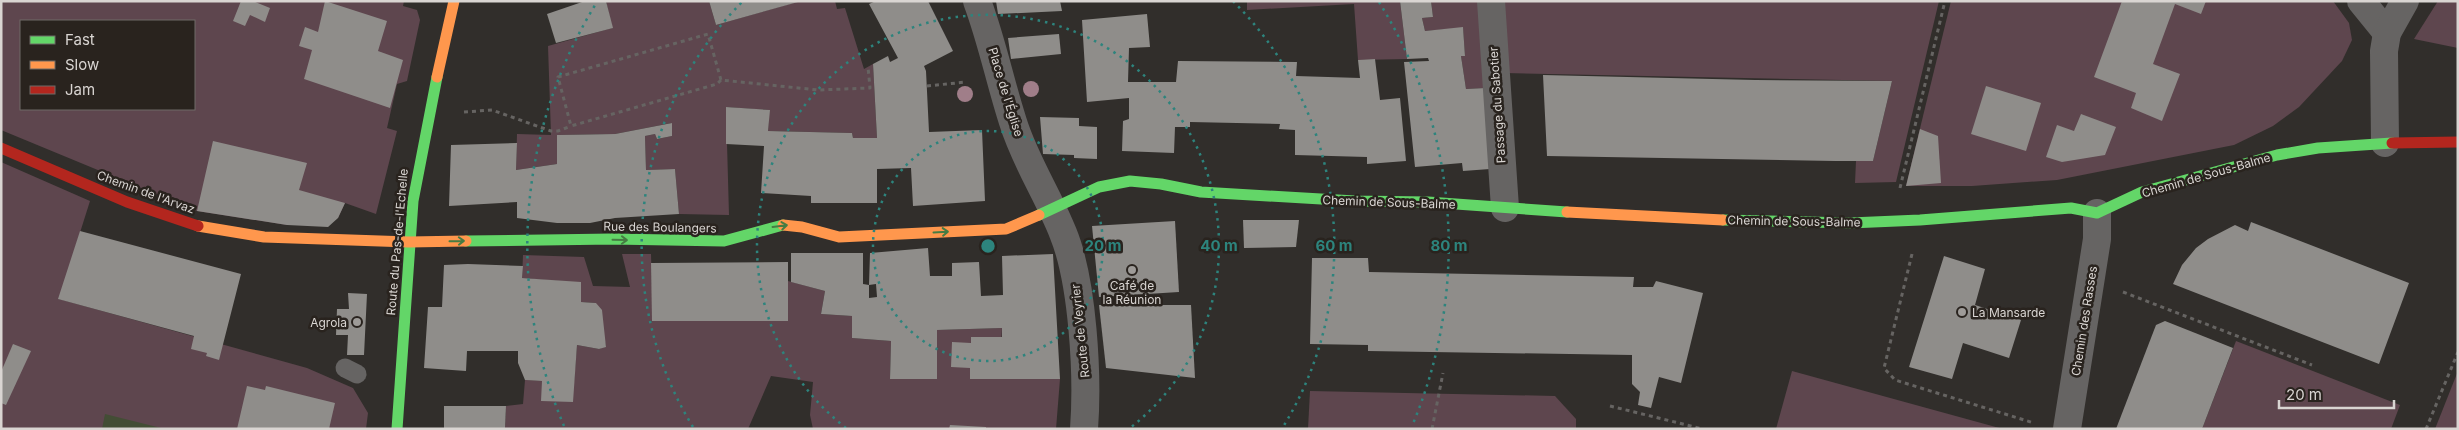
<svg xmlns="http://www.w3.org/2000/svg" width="2459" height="430" viewBox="0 0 2459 430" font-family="Inter,sans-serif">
  <rect width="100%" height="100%" fill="#312e2b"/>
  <g fill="#5e464e" fill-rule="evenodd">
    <path d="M1,1h403l-1,5 14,4 3,10 -13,61 -10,3 -10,44 10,3 -21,83 -31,-11 -7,15 -51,7 -90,-14 -196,-81zM21,21h173v88h-173z"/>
    <path d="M606,1h103l7,24 84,-24h35l2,8 8,-1 19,61 9,-5 4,74h-24l-1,-5 -84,-2 1,-21 -43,-3 3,108 -50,-1 -4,-45 -29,1 -1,-34 10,-2 2,5 15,-3v-13l-57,11 -58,1v29l-41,6 1,-36 34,1 -3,-89 64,-18z"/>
    <path d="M1247,1h153l7,58 -49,1 -4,-56 -107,6z"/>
    <path d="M1431,1h49l5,87 -19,1 -5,-33h4l-2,-28 -38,3 -3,-13 11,-1z"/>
    <path d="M1500,1h439l-43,181 -41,1 1,-22h17l19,-80 -387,-8z"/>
    <path d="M1951,1h382l16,22 3,17 -10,21 -43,46 -26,19 -39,19 -177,35 -85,6h-66z"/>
    <path d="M2438,1h20v47l-44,-9z"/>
    <path d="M1,162l89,39 -31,98 248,69 46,20 15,25 -2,16h-365z"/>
    <path d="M622,254h29l2,67h135v-40l37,10 -4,23 31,2v22l39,3 -1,38h47v-49l65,-2 -3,51h61l-4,50h-243l-3,-14 3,-33 -42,-6 -23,53h-243l1,-23 17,-2 2,-24 49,2 3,-37 22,4 7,-3 -10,-43 -15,-1v-19l-59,-5 1,-23 61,2 9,29 37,1z"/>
    <path d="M2236,341l164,64 -9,24h-189z"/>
    <path d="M1792,371l211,58h-227z"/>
    <path d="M2458,371v58h-23z"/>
    <path d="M1310,391l245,5 21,23v10h-268z"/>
  </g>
  <path fill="#434d35" d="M105,414l56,14 -1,1h-58z"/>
  <g fill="#8f8d8a" fill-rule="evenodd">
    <path d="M241,1h12l17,7 -5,14 -15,-7 -5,11 -12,-5z"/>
    <path d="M325,1l62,20 -9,30 25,9 -13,48 -86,-29 8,-29 -13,-4 6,-19 13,5z"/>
    <path d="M585,1h21l7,27 -57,15 -9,-29z"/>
    <path d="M709,1h89v1l-82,23z"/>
    <path d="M876,1h52l25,50 -29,15 2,5 3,61 53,-2 3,71 -72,5 -2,-38 -34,1v34h-66v-7l-50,-3 3,-47 -38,-2v-37l44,3 -2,21 84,2 1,5h24l-4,-74 15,-8 2,6 8,-4 -29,-54z"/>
    <path d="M996,1h64l2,10 -64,3z"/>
    <path d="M1400,1h31l2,16 -11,1 3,13 38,-4 2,29h-4l5,33 19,-1 5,81 -27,2 -1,-8 -47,4 -11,-105 25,-1 -1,-3 -21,1z"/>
    <path d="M2122,1h84l-5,13 -26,-10 -22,60 27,10 -18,47 -31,-13 5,-15 -42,-16z"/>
    <path d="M1147,14l3,33 -21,1 -1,34h48l2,-21 119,1 -1,14 64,2 -2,-18 17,-1 5,41 20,-2 6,63 -39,3v-7l-72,-2v-25l-16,-1 1,-5 -90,-2v5h-15l-1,26 -52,-2 1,-30 6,-2v-21l-42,4 -5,-82z"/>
    <path d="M1059,34l2,20 -50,5 -3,-21z"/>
    <path d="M1543,75l212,5 137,1 -19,80h-38l-288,-5z"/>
    <path d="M1986,86l55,17 -15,48 -55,-17z"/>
    <path d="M2081,114l35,13 -11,28 -43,7 -16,-5 11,-32 17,6z"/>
    <path d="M1040,117l39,1v8l18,1v32l-23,-1v-3l-31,-1z"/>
    <path d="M672,123v13l-15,3 -2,-5 -10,2 1,34 29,-1 4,45 -64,4 -25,5h-33l-40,-5v-16l-68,4 2,-61 66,-2 -1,27 41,-6v-29l58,-1z"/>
    <path d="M1920,129l18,7 3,47 -35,3z"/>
    <path d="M213,141l94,22 -8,27 46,13 -7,15 -10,9 -41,-2 -90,-14z"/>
    <path d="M1243,220h56l-3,27 -52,1z"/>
    <path d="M1175,221l4,71 -80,5 -7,-71z"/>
    <path d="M2251,222l158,61 -30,81 -206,-80 9,-19 14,-17 12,-9 27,-14 13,6z"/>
    <path d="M80,231l161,43 -22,86 -13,-4 1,-3 -16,-4 3,-13 -136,-37z"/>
    <path d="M928,248l2,28h22v-13l27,-1 2,34 22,-1 -1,-39 51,-2 7,125h-90v-11l-19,-1 1,-25 19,1v-6h31v-9l-65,2v49h-47l1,-38 -39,-3v-22l-31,-2 4,-23 -34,-9v-29h72v31l6,1 1,-32zM876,284l1,13 -8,1v-13z"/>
    <path d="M1944,256l41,13 -10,36 46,15 -12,38 -46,-15 -11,36 -43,-12z"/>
    <path d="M1312,258h56l1,14 265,5 -1,10h20l3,-6 47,12 -22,90 -22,-6 -8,31 -13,-3 2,-13 -8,-8v-29l-264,-4v-6l-58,-1z"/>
    <path d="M788,262v59h-136l-1,-58z"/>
    <path d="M468,264l55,2 -1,12 59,4v20l15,1 6,7 4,37 -7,2 -22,-4 -4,57 -32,-1 1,-20 -17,-1 -7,-17v-12h-51l-1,20 -42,-3 4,-61h14l2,-42z"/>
    <path d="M348,293l19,1 -3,61h-17l1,-20h-12l1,-26h12z"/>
    <path d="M1099,305h92l4,73 -89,-10z"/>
    <path d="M2165,321l68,27 -31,81h-86l40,-104z"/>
    <path d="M13,344l18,7 -25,54 -5,-2v-31z"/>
    <path d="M247,386l18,4 1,-4 69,17 -6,26h-92z"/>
    <path d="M444,406h62l-1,23h-61z"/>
    <path d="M950,425l36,2v2h-37z"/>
  </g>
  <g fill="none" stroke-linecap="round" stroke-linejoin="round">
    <g stroke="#666462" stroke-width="3" stroke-dasharray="4 4" stroke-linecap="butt">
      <path d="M721,80l-4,4 -146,42 -13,-49 150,-43 13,46 97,10 52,-2 -2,-21"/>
      <path d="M927,86l39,-4"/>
      <path d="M464,112l28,-2 59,21h7l13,-5"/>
      <path d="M1900,188l45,-187"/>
      <path d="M1912,254l-28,114 11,12 139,43"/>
      <path d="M2123,292l189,73"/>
      <path d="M1610,406l93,23"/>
      <path d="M1432,429l11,-56"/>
      <path d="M2426,429l32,-77"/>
    </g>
    <path stroke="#666463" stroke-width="19" d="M345,368l12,6"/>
    <g stroke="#666463" stroke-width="28">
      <path d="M977,1c15,40 23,81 36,121 12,39 35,73 50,111 20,49 25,143 21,196"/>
      <path d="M1491,1l14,207"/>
      <path d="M2361,1l26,32"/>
      <path d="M2385,143l-1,-92 3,-18 18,-32"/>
      <path d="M2067,429l30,-190v-26"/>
    </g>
    <g stroke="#63d668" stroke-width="11">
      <path d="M1039,215l60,-28 31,-6 31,3 40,8 154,9 73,1 139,10"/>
      <path d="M1723,220l127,3 70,-3 151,-12 26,5 45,-21 135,-37 41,-7 74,-5"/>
      <path d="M466,241l147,-2 111,2 59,-16"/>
      <path d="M397,429l16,-228 24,-124"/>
    </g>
    <g stroke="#ff974d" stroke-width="11">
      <path d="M437,77l17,-76"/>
      <path d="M1567,212l156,8"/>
      <path d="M783,225l19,2 37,10 167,-8 33,-14"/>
      <path d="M198,226l66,11 145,5 57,-1"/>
    </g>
    <g stroke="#b3261e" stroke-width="11">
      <path d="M2392,143l66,-1"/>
      <path d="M1,148l126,54 71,24"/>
    </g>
  </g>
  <g fill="#a07e89">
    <circle cx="1031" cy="89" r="8"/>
    <circle cx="965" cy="94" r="8"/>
  </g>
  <defs><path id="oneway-shaft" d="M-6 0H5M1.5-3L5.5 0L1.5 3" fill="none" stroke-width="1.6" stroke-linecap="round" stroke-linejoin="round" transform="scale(1.25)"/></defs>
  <g stroke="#467c43">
    <use href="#oneway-shaft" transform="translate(780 226) rotate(-7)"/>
    <use href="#oneway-shaft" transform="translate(941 232) rotate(-3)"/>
    <use href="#oneway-shaft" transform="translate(620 240) rotate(1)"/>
    <use href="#oneway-shaft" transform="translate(457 241) rotate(-1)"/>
  </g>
  <g fill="none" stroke="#2d847d" stroke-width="2.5" stroke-dasharray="2.5 5">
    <circle cx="988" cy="246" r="115"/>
    <path d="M846 428A231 231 0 1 1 1130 428"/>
    <path d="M693 427A346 346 0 0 1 743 1M1233 1A346 346 0 0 1 1283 427"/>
    <path d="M564 426A461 461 0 0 1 597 2M1379 2A461 461 0 0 1 1412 426"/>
  </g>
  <g fill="#9e9b98" stroke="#29231e" stroke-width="2">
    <circle cx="1132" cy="270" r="5"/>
    <circle cx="1962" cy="312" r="5"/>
    <circle cx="357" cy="322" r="5"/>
  </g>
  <g text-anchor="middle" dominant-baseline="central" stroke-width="5" stroke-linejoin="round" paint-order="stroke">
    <g font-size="12" fill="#d9d5d2" stroke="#29231e">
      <text transform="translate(1006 92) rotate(73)">Place de l'Église</text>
      <text transform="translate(1497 105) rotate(-94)">Passage du Sabotier</text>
      <text transform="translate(2206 175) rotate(-16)">Chemin de Sous-Balme</text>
      <text transform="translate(146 192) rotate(20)">Chemin de l'Arvaz</text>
      <text transform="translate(1389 202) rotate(2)">Chemin de Sous-Balme</text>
      <text transform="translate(1794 221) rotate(1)">Chemin de Sous-Balme</text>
      <text transform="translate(660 227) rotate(1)">Rue des Boulangers</text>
      <text transform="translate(397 242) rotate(-85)">Route du Pas-de-l'Echelle</text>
      <text transform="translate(2084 321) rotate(-81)">Chemin des Rasses</text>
      <text transform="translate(1080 331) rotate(-96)">Route de Veyrier</text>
    </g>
    <g font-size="12" fill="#d9d5d2" stroke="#29231e">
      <text x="1132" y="285">Café de<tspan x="1132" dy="14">la Réunion</tspan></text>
      <text x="1972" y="312" text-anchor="start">La Mansarde</text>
      <text x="347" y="322" text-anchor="end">Agrola</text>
    </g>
  </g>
  <circle cx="988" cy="246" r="8" fill="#2d847d" stroke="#29231e" stroke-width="2.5"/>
  <g font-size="15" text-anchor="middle" font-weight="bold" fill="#2d847d" stroke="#29231e" stroke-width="5" stroke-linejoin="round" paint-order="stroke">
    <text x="1103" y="251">20 m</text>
    <text x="1219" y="251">40 m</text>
    <text x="1334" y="251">60 m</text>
    <text x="1449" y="251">80 m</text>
  </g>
  <rect width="2459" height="430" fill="none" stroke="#d9d5d2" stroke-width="5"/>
  <rect x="20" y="20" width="175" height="90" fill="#29231e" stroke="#6f6a66"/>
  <rect x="30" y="36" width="25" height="8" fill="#63d668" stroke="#6f6a66"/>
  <text x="65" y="45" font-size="15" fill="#d9d5d2">Fast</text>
  <rect x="30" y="61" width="25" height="8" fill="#ff974d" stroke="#6f6a66"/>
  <text x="65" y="70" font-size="15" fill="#d9d5d2">Slow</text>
  <rect x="30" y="86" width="25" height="8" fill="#b3261e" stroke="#6f6a66"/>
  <text x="65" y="95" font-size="15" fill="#d9d5d2">Jam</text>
  <path d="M2279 400v8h115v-8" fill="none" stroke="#d9d5d2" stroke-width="2.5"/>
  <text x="2286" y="400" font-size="15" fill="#d9d5d2" stroke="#29231e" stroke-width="4" paint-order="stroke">20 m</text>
</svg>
